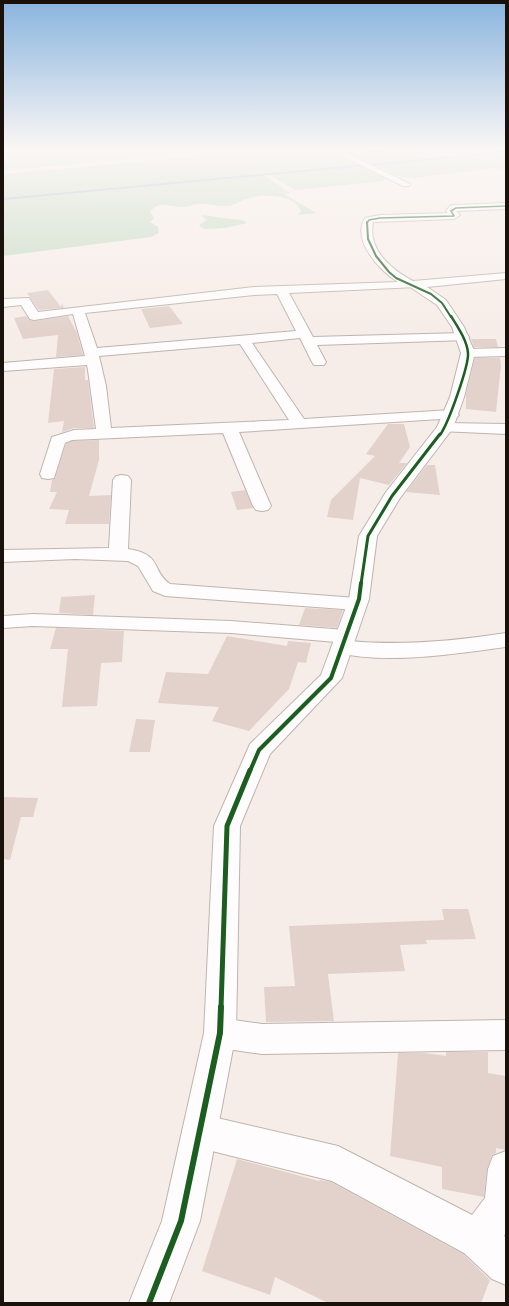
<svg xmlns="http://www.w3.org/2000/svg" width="509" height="1306" viewBox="0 0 509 1306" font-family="'Fira Sans',sans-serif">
  <rect width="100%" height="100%" fill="#f7ede8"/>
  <g fill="#c6dbc4">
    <path d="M3,149h235l-235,22z"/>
    <path d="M271,149h53l35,16 -356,33v-24z"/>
    <path d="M340,149h166v2l-135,12z"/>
    <path d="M506,152v19l-12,-3 -80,10 -14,-1 -25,-12z"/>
    <path d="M359,166l26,12 -2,3 -87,9 -27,-15z"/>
    <path d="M264,175l26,18 -6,1 32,19 -18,2 3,-4c-7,-18 -40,-17 -55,-12 -6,2 -11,6 -17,7 -11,1 -20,-3 -30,-2 -6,0 -10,3 -15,3 -12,1 -26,-8 -34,5l4,6 -4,4 8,5 1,6 -8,4 -148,19v-57z"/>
    <path d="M203,215l19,3 20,2 5,3 -22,5 -21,1 -5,-4 8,-5 -5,-4z"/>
  </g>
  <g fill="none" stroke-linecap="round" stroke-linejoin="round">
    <g fill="#9bb3d2" fill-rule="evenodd">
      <path d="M398,149h9l-46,4 1,-1z"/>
      <path d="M506,151v2l-503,47v-2z"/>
    </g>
  </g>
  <g fill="#e2d2cb">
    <path d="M48,290l13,17 1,-4 2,5 -25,2 -12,-17z"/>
    <path d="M169,306l14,18 -33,4 -9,-19z"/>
    <path d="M26,316l4,4 4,1 34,-5 9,17 6,22 -27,2 2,-22 -35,4 -9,-21z"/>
    <path d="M471,339h25l2,8h-24z"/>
    <path d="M475,358h25l1,8 -5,46 -30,-3v-15z"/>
    <path d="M85,367v13h3l6,48h-20l-12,4 2,-11 -16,2 6,-54z"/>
    <path d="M388,424h16l6,23 -11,16h8l-18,22 -29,-7 -7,42 -26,-3 4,-17 44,-44 -9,-2z"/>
    <path d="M99,440v20l-10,36 22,-1 -2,29h-44l4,-14 -20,-1 8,-17h-7l2,-12 3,-2 11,-34 6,-3z"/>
    <path d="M427,465h8l5,30 -34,-3z"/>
    <path d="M245,490l8,18 -16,2 -6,-18z"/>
    <path d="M95,595l-2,20 -34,-2 2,-16z"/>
    <path d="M305,608l38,2 -6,18 -38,-3z"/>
    <path d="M56,628l68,3 -2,31 -21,1 -4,43 -35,1 6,-58h-18z"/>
    <path d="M227,636l60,10 1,-5 23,2 -5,20 -8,-1 -9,27 -40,42 -37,-10 7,-14 -61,-4 8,-31 42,2z"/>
    <path d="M136,719l19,1 -5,32h-21z"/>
    <path d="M3,797l35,1 -5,19h-12l-11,43 -7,-1z"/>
    <path d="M442,909h26l8,30 -50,1 1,4 -27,1 5,26 -77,3 6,47 -68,1 -2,-35 31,-1 -6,-60 155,-6z"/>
    <path d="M446,1052h42v21l18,3v74l-10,-2v5l-4,2 -5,14 -3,28 -42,-8v-22l-52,-11 8,-103h27l21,3z"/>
    <path d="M237,1159l82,22 1,-1 11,2 132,72 27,26 -9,23h-153l-53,-26 -5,18 -68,-24z"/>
  </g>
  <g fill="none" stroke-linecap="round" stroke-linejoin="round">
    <g stroke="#beb4af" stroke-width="2">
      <g id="street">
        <path d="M328,149h10l72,35 -1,2h-6z"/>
        <path d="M506,203v6l-50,2 4,4 -6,4 -81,3c-6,29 21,50 44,61l2,2 -2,2 -128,6 24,44 149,-4 5,1 2,3 -2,3 -150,5 9,17 -2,3h-10l-2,-3 -12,-24 -48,5 52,76 147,-9 5,2 3,3 -3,3 -217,14 32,74 -3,4 -6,1 -6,-1 -3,-4 -30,-73 -151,7 -7,3 -11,35 -6,1 -6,-1 -2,-4 12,-37 22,-7 22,-1 -8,-59 -1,-5 -84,6v-8l82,-7 -12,-42 -39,6 -4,-1 -9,-14 -18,2v-8l26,-1 9,14 216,-25 144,-5c-18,-11 -47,-42 -33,-64l15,-3 68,-2 -2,-2 4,-5 3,-1zM277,294l19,37 -199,17 -12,-35 169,-18zM240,344l49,76 -178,8 -5,-42 -7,-30z"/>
        <path d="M506,348v8l-38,1 -5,-1 -2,-3 2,-3 5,-1z"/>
        <path d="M445,423l61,1v10l-67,-3 -2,-3 2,-3z"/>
        <path d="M122,475l6,1 3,4 -3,69c35,5 23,22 42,35l187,14 7,2 3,4 -3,4 -7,2 -192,-14 -12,-5 -15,-25 -10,-5 -53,-2 -72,3v-12l106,-2 4,-68 3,-4z"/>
        <path d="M33,614l198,7 114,9 8,1 3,5 -6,5c52,5 104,0 156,-8v14c-53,7 -119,18 -172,5l-3,-5 5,-5 -105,-9 -198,-7 -30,2v-12z"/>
        <path d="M220,1018l42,6 244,-4v30l-244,4 -42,-6 -12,-4 -4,-11 4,-11z"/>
        <path d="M200,1114l138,32 134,69 13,-17 3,-29 5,-13 13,-5v81l-2,4 2,2v47l-14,-6 -28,-26 -132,-72 -132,-33 -12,-5 -6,-12 6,-12z"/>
      </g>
    </g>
    <g stroke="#beb4af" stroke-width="2">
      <path id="secondary" d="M506,273v6l-79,8 19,13 18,27 11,26 -11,44 -11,31 -53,70 -23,38 -8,63 -27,79 -72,76 -30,72 -4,207 -36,188 -31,82h-40l33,-82 42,-188 10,-207 36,-82 71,-69 28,-76 10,-63 27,-44 51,-65 13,-30 11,-44 -9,-26 -15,-22 -30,-20 6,-4z"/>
    </g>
    <use href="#street" fill="#fefcfc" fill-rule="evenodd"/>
    <use href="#secondary" fill="#fefcfc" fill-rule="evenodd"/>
    <g stroke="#fff" stroke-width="2.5">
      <path id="cycleway-far6" d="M367,223l2,-3 11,-2 74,-2 -3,-5 5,-3 50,-2"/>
    </g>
    <g stroke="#fff" stroke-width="3.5">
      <path id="cycleway-far5" d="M367,222l1,17 8,17 13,16 7,6 35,16 11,9 9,14"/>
    </g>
    <g stroke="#fff" stroke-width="4">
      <path id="cycleway-far4" d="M440,435c8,-11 29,-69 28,-82 -1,-13 -11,-27 -17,-37"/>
    </g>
    <g stroke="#fff" stroke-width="5">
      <path id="cycleway-far3" d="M361,584l7,-48 24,-40 48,-62"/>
    </g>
    <g stroke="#fff" stroke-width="6">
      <path id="cycleway-far2" d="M250,771l9,-21 72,-72 28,-79 2,-16"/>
    </g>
    <g stroke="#fff" stroke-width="8">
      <path id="cycleway-far1" d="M221,1008l6,-182 23,-56"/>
    </g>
    <g stroke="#fff" stroke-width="9">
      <path id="cycleway" d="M149,1303l32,-82 39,-188 1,-26"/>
    </g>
    <use href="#cycleway-far6" stroke="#1b5e20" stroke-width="1.5"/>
    <use href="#cycleway-far5" stroke="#1b5e20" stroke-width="2"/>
    <use href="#cycleway-far4" stroke="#1b5e20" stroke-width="2.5"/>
    <use href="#cycleway-far3" stroke="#1b5e20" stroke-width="3"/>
    <use href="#cycleway-far2" stroke="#1b5e20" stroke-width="4"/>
    <use href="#cycleway-far1" stroke="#1b5e20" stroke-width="5"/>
    <use href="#cycleway" stroke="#1b5e20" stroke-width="6"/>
  </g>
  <linearGradient id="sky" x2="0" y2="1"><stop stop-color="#89b4df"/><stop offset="0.45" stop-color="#fbf7f5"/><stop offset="1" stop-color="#fbf7f5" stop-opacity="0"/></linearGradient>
  <rect width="509" height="332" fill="url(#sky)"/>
  <rect width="509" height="1306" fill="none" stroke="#1a110b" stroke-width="8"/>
</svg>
